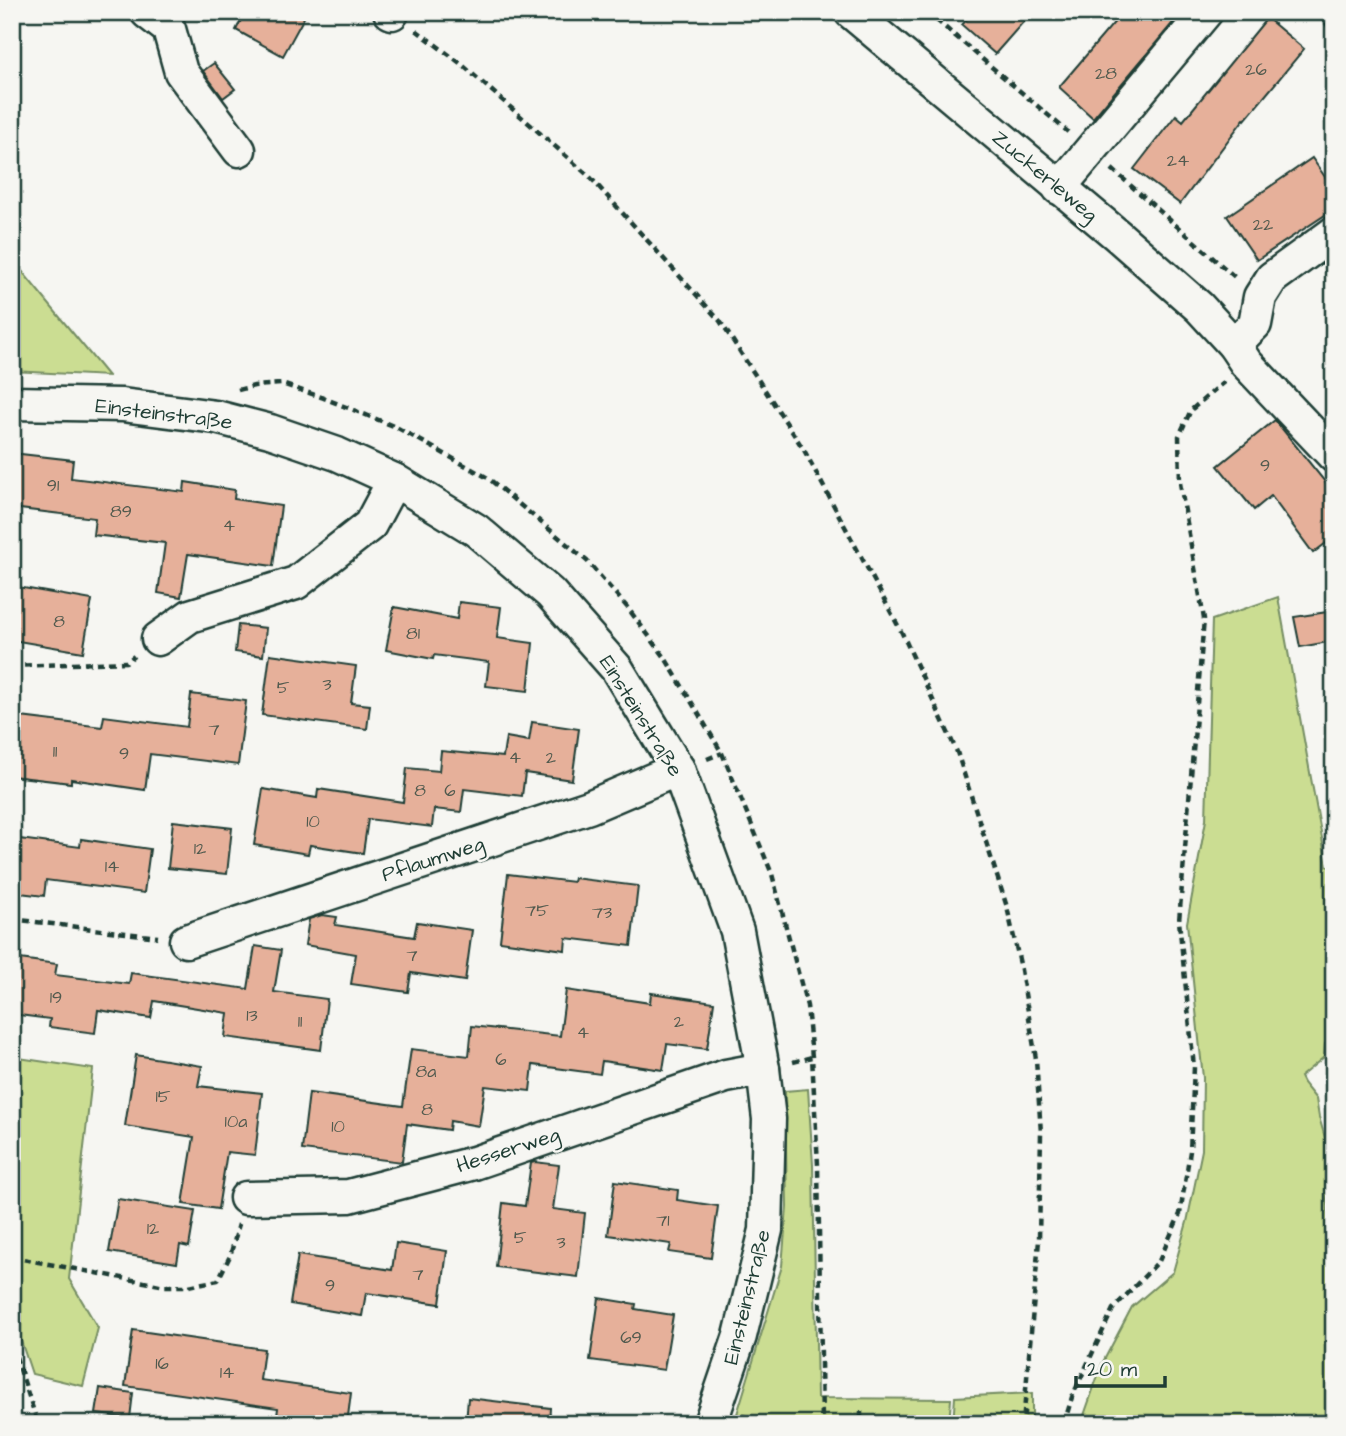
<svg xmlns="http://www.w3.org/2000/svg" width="1346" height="1436" viewBox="0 0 1346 1436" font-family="'Architects Daughter',sans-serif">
  <rect width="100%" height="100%" fill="#f6f6f2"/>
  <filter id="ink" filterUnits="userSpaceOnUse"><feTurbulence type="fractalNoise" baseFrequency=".0143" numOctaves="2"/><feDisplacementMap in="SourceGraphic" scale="14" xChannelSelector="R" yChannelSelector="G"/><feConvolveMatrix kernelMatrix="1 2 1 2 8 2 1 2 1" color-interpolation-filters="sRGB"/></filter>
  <g filter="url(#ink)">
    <g fill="#cbdd92" stroke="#758d63" stroke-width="2">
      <path d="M12,259l96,117 -96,-5z"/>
      <path d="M1278,597l49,269 7,2v166l-9,10 -1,13 -24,20 3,6 13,16 3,18 12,41 -4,41 7,95v130h-253l21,-60 30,-57 41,-35 14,-50 15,-72 1,-72 -16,-155 19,-103 6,-200z"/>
      <path d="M12,1057l81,12 -24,210 29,49 -15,58 -51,-12 -20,-60z"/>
      <path d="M808,1089l5,76 4,233 134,1 -2,25h-215l48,-158 5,-59 -2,-116z"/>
      <path d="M1032,1393v31h-79l2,-27z"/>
    </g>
    <g fill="#e6b09a" stroke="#1f3d34" stroke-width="2">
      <path d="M245,12h62l-24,44 -47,-26z"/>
      <path d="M973,12h59l-37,42 -33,-29z"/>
      <path d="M1123,12h59l-89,106 -34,-31z"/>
      <path d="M1267,18l37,31 -59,71 -1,-1 -64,85 -46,-35 42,-54 7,6z"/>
      <path d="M214,63l21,26 -12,9 -20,-27z"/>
      <path d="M1312,158l22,32v19l-77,51 -30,-44z"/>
      <path d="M1275,420l59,73v44l-21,16 -42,-57 -17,14 -36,-44z"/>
      <path d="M12,453l61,7 -2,18 113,14 1,-10 50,8 -1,9 47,7 -8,60 -85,-12 -7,43 -23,-4 7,-50 -72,-8 2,-17 -83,-10z"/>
      <path d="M12,586l80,14 -9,52 -71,-12z"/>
      <path d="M459,602l42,5 -4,31 36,5 -5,48 -42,-5 3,-24 -55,-7 -1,4 -47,-9 8,-43 63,12z"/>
      <path d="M1334,611v30l-34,6 -6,-30z"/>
      <path d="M238,625l28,3 -3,28 -28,-4z"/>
      <path d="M270,654l86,12 -5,37 19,2 -3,24 -105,-14z"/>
      <path d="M191,694l55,7 -8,64 -88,-11 -5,36 -74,-11v4l-59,-7v-60l90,11 2,-11 83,11z"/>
      <path d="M532,722l47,7 -7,51 -47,-7 -3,23 -58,-7 -3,23 -27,-3 -2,18 -64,-8 -5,34 -53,-8 -2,9 -54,-9 9,-56 54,9 1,-9 85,13 4,-34 32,3 2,-20 62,6 3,-20 23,4z"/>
      <path d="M173,821l59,7 -5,46 -59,-6z"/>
      <path d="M12,838l68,9 1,-8 69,10 -6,44 -98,-13 -2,16 -32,-4z"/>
      <path d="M508,874l65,8 1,-4 64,8 -7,60 -65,-8 -1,12 -65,-9z"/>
      <path d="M322,915l15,2 -2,8 79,12 3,-15 55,8 -7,51 -54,-8 -3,19 -57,-8 5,-30 -51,-9 4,-26z"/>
      <path d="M255,946l26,4 -7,42 53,7 -6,51 -96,-13 3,-24 -74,-12 -3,17 -53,-8 -3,23 -46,-6 1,-8 -38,-5v-56l45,6 -2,11 74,9 2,-11 117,16z"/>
      <path d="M566,990l84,13 1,-10 63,9 -7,47 -40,-5 -4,26 -61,-9 -2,13 -67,-9 -3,26 -45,-5 -6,40 -29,-5 -1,9 -42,-6 -5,38 -100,-12 7,-57 94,13 8,-57 58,7 3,-30 88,10z"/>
      <path d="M136,1055l66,11 -4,20 64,7 -7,62 -28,-3 -9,57 -35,-5 11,-67 -69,-11z"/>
      <path d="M535,1162l24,3 -6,44 32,4 -7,64 -82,-10 7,-64 22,3 6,-43z"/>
      <path d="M615,1181l63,9 -1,10 41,6 -7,52 -42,-6 2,-8 -63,-9z"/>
      <path d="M118,1199l77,12 -6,36 -9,-2 -3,18 -68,-11z"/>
      <path d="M396,1243l51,8 -7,53 -74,-11 -4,23 -72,-12 8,-49 94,15z"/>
      <path d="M599,1298l37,6 -1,5 38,6 -9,55 -74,-10z"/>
      <path d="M133,1330l131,19 -4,31 91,13 -4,31h-71l2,-16 -153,-22z"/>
      <path d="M100,1388l33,5 -3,25 -34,-4z"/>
      <path d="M468,1398l82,10 -1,16h-83z"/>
    </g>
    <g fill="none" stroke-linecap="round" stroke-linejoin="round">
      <g stroke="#1f3d34" stroke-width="37">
        <g id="minor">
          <path d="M147,12l22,17 12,43 58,78"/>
          <path d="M390,12l2,1"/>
          <path d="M851,12l266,223 82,72 35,38 12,18 88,93"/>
          <path d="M1059,188l147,-176"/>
          <path d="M1234,345l21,-21 5,-27 12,-19 62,-45"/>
          <path d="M12,403l110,2 94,12 54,14 67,23 57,26 82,50 74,63 67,76 61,100 59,162 26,138 6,50 -3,111 -26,106 -30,88"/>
          <path d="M158,639l32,-23 106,-33 74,-58 24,-45"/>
          <path d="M186,941l403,-134 89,-38"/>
          <path d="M246,1198l103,-2 125,-33 252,-87 37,-7"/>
        </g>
      </g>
      <g stroke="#1f3d34" stroke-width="4.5" stroke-dasharray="7 5" stroke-linecap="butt">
        <path d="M927,12l141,120"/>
        <path d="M1320,12l14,25"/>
        <path d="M416,30l44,33 130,114 130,144 84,129 98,183 55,119 50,155 13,57 16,95 5,74 -2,107 -16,184"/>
        <path d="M1112,169l125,110"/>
        <path d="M238,390l16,-4 28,-2 39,13 75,30 92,51 99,83 40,46 37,49 58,97 50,121 35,132 5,51 6,108 4,259"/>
        <path d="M12,666l114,-4 8,-6"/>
        <path d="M707,759l15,-6"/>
        <path d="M12,919l146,18"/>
        <path d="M793,1062l19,-5"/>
        <path d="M12,1257l153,29h24l29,-6 12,-24 9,-32"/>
        <path d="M12,1345l26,79"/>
        <path d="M861,1411v13"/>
        <path d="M742,1416l30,8"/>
        <path d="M1064,1424l8,-27 41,-88 46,-48 21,-47 10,-63 4,-84 -15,-146 25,-302 -24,-136 -1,-47 12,-26 33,-28"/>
      </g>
      <use href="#minor" stroke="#f6f6f2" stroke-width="32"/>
    </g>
  </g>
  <g text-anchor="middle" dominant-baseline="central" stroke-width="5" stroke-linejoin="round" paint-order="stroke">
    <g font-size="18" fill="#515a4e">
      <text x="1256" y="69">26</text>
      <text x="1106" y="73">28</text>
      <text x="1178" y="160">24</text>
      <text x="1263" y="224">22</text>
      <text x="1265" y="465">9</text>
      <text x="53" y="485">91</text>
      <text x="121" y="511">89</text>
      <text x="229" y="525">4</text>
      <text x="59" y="621">8</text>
      <text x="413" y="633">81</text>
      <text x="327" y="684">3</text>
      <text x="283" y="687">5</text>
      <text x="214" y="729">7</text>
      <text x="55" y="751">11</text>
      <text x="124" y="753">9</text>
      <text x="515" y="757">4</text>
      <text x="551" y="757">2</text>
      <text x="420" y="790">8</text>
      <text x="450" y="790">6</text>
      <text x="313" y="821">10</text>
      <text x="200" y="848">12</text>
      <text x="112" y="866">14</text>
      <text x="537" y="910">75</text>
      <text x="602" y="912">73</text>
      <text x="412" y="955">7</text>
      <text x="56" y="997">19</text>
      <text x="252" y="1015">13</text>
      <text x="300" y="1021">11</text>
      <text x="679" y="1021">2</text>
      <text x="583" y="1032">4</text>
      <text x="501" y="1059">6</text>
      <text x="426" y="1071">8a</text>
      <text x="163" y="1096">15</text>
      <text x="427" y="1109">8</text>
      <text x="236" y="1121">10a</text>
      <text x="338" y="1126">10</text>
      <text x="663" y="1220">71</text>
      <text x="153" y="1228">12</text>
      <text x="520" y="1237">5</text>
      <text x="561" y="1242">3</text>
      <text x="418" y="1274">7</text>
      <text x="330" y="1285">9</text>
      <text x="631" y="1337">69</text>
      <text x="162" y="1363">16</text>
      <text x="227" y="1372">14</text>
    </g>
    <g font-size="21" fill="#1f3d34" stroke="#f6f6f2">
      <text transform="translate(1045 176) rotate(40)">Zuckerleweg</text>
      <text transform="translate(164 414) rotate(7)">Einsteinstraße</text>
      <text transform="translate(641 716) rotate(58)">Einsteinstraße</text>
      <text transform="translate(433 859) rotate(-18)">Pflaumweg</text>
      <text transform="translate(508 1150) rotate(-18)">Hesserweg</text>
      <text transform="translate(747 1297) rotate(-76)">Einsteinstraße</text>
    </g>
  </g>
  <rect width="1346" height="1436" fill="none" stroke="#f6f6f2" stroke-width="42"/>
  <rect x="21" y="21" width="1304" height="1394" fill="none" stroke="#1f3d34" stroke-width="2.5" filter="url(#ink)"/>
  <path d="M1076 1376v10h89v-10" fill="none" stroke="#1f3d34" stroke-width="3.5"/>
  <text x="1087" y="1376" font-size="21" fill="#1f3d34" stroke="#f6f6f2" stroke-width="5" paint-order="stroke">20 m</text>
</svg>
